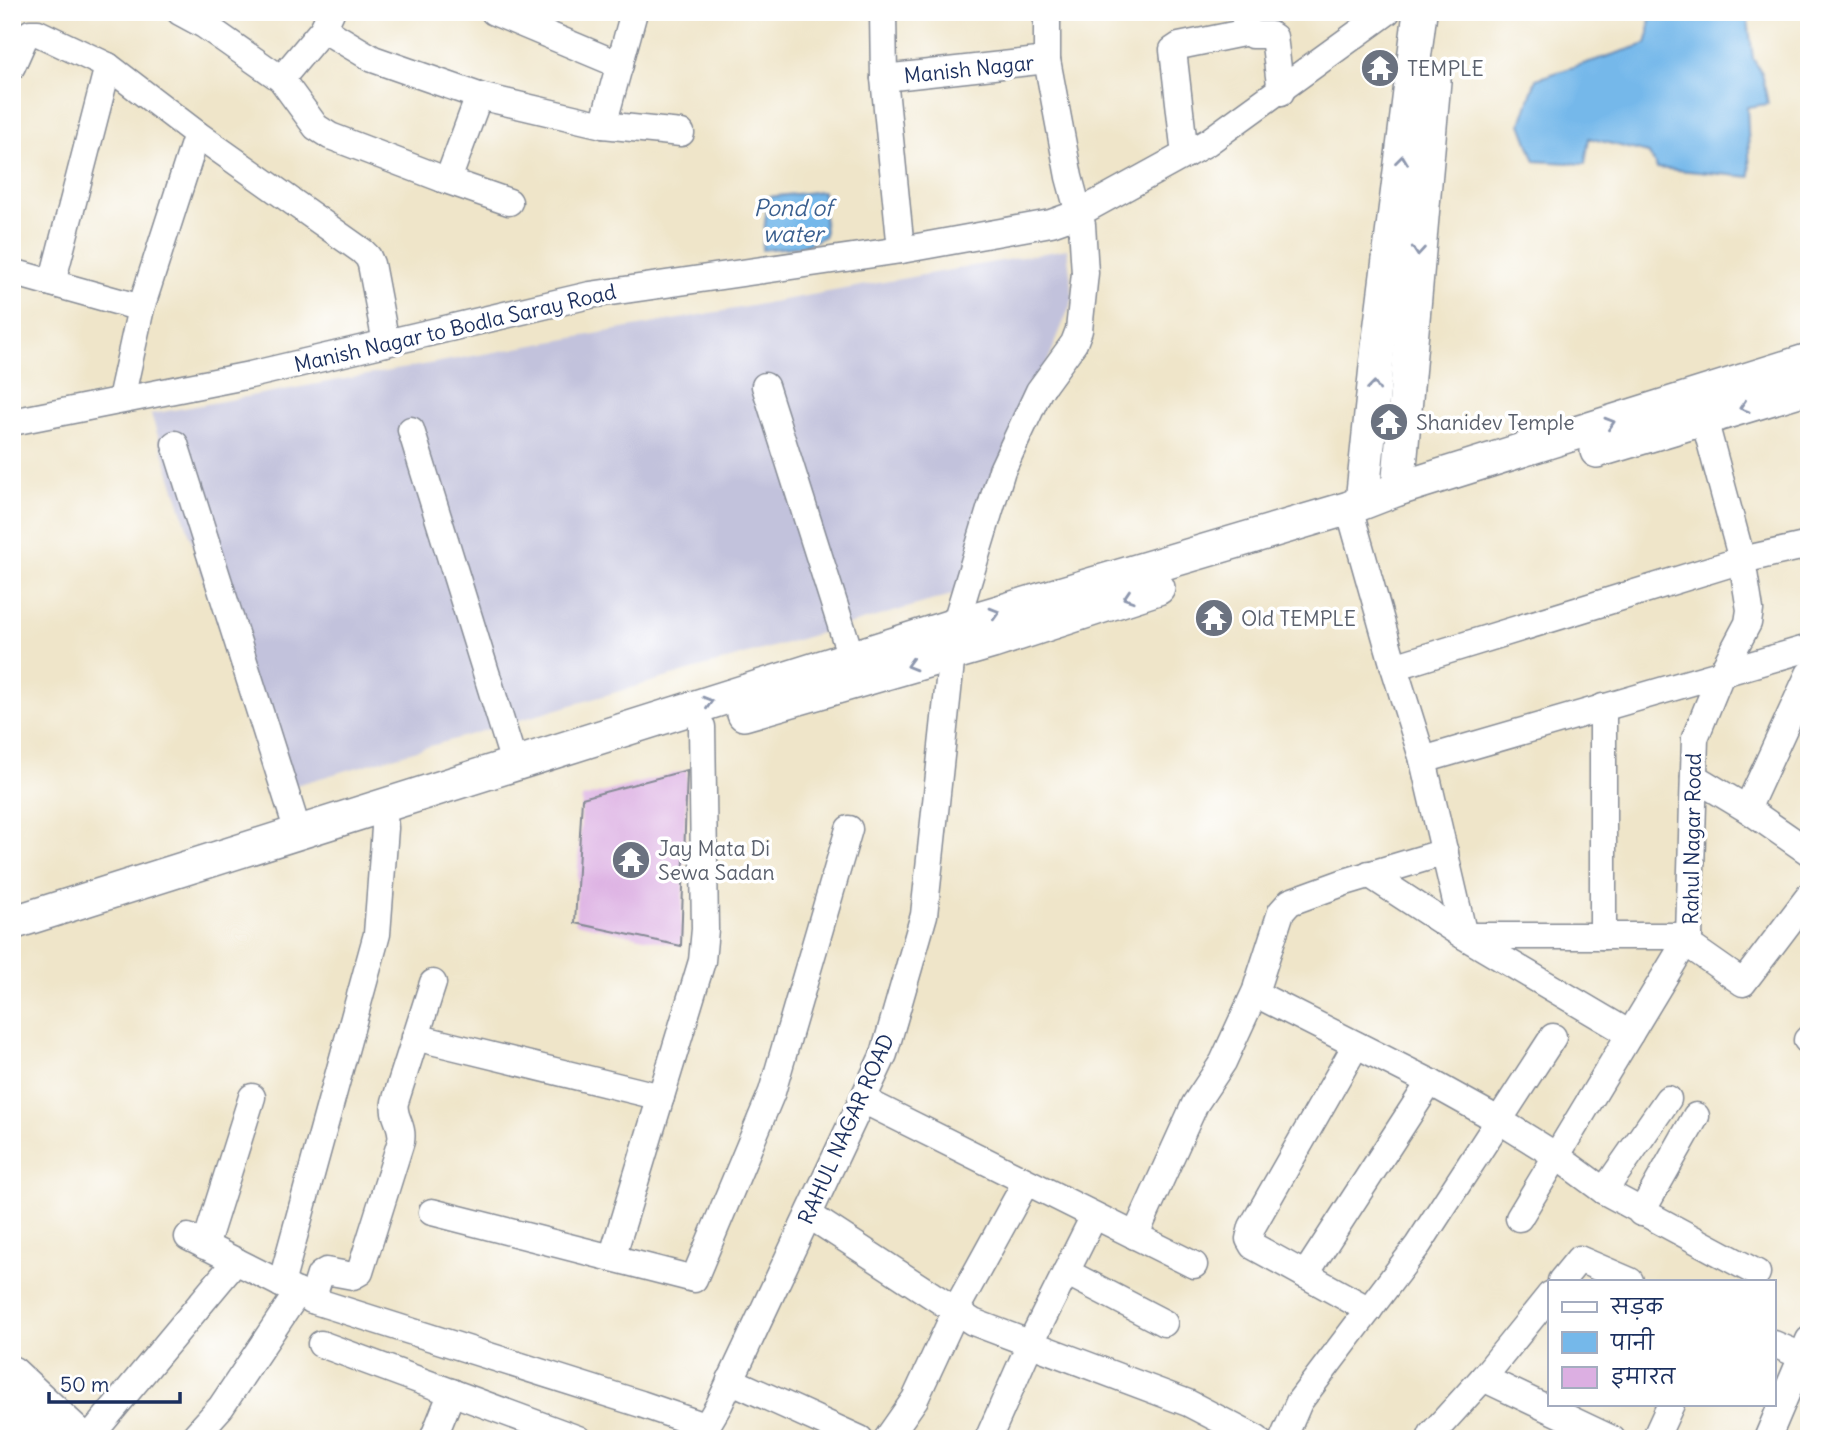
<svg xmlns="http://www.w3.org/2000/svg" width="1821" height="1451" viewBox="0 0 1821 1451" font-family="Delius,'Playpen Sans Deva',sans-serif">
  <rect width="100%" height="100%" fill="#fff"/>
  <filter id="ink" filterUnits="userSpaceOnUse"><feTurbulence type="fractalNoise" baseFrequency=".0143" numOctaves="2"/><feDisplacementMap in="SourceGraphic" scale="14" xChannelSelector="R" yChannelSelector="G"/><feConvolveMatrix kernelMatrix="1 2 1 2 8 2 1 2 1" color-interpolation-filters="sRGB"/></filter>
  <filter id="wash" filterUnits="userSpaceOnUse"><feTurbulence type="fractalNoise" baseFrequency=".00686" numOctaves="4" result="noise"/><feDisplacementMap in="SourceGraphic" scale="28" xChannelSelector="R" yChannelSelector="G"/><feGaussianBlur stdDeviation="1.57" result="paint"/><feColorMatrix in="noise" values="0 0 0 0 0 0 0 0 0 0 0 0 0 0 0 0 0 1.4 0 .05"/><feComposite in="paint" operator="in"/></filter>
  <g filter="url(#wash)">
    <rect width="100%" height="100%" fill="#efe5c9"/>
    <path fill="#c2c2dc" d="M1067,249l6,49 -118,296 -683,198 -121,-378z"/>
    <g fill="#75b8ea" stroke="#4874a4" stroke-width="2">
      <path d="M1650,12h97l6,47 9,14 6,31 -21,3 3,70 -93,-9 -9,-15 -59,-15 -4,26 -50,-3 -14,-37 15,-45 110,-35 3,-11z"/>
      <path d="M823,191l2,45 -21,10 -42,4 6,-53z"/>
    </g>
    <g id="blocks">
      <path fill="#dcafe2" d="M687,770l-6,176 -106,-23 7,-125z"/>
    </g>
  </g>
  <g filter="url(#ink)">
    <use href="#blocks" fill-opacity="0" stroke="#858a94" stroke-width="2"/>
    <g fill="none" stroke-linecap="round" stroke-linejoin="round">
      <g stroke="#858a94" stroke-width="29">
        <g id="minor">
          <path d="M180,12l24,13 77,54 35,48 14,9 113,43 6,-2 30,-81"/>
          <path d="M331,12l-8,17 50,30 106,37 124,29 78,8"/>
          <path d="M494,12l126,53"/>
          <path d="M883,12l1,66 17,172 150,-27 28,-10 129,-71 179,-130"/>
          <path d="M1244,12l2,15 6,8h19l3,2 7,55"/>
          <path d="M12,66l12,-27 6,-6h8l70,33 89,68 165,117 6,6 3,7 15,79"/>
          <path d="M884,78l163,-18v-48"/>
          <path d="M281,79l42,-50"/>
          <path d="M603,125l31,-113"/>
          <path d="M1185,155l-12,-105 6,-4 69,-14"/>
          <path d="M443,179l66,23"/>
          <path d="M12,272l129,36"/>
          <path d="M52,283l56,-217"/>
          <path d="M765,386l86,271"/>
          <path d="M121,399l20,-91 56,-174"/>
          <path d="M12,422l238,-47 340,-80 311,-45"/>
          <path d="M411,430l103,333"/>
          <path d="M175,444l123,388"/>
          <path d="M1349,508l45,159 29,93 41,176h225"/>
          <path d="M1394,667l348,-107 67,-15"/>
          <path d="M1603,707v229"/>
          <path d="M1423,760l386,-112"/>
          <path d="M1694,777l53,32 62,43"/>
          <path d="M1747,809l62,-135"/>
          <path d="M1445,852l-100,30 -55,20 -9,10 -24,74 1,9 172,87 70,39 55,34 49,36 153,82"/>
          <path d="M1369,874l95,62 166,98"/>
          <path d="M1686,943l57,40 66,-87"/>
          <path d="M415,1037l246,60"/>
          <path d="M1807,1040l2,-2"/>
          <path d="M1356,1045l-104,182 -3,12 4,7 116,64"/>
          <path d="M863,1100l331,165"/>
          <path d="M1604,1191l64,-92"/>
          <path d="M432,1212l262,67 78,-187 77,-263"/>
          <path d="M1641,1213l55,-97"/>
          <path d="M809,1215l164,107 215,81 69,36"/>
          <path d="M1519,1218l170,-282 6,-198 27,-66 26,-49 2,-13 -8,-50 -38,-141 -3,-19"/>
          <path d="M1135,1236l60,-132 28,-42 34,-74"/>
          <path d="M188,1237l127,64 326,103 64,22"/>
          <path d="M205,1246l47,-149"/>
          <path d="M612,1258l90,-297 3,-32 -3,-202"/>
          <path d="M1066,1272l98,51"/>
          <path d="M1305,1275l125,-193"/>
          <path d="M1561,1281l18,-22 51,22"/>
          <path d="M281,1284l96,-350 8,-106 -2,-22"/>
          <path d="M312,1300l8,-25 6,-4 27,5 7,-4 41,-131c3,-16 -9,-24 -6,-39l38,-119"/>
          <path d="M321,1344l257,95"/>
          <path d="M1774,1344l28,12"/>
          <path d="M1483,1378l129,61"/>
          <path d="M730,1380l130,59"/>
          <path d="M88,1439l148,-178"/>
          <path d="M192,1439l29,-32 77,-115"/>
          <path d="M433,1439l19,-47"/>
          <path d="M686,1439l23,-17 10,-17 165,-351 40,-139 31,-290 47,-155 37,-79 35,-48 5,-13 6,-57 -3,-48 -13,-48 -22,-117"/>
          <path d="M887,1439l28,-40 45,-97 66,-120"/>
          <path d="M988,1439l42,-95 64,-128"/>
          <path d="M1283,1439l16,-37 119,-157 135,-208"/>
          <path d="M1430,1439l2,-5 51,-56 67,-83"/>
          <path d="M1655,1439l16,-35"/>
          <path d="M1767,1439l42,-99"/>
        </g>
      </g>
      <g stroke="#858a94" stroke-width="36">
        <g id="major">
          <path d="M1597,451l212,-64"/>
          <path d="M1398,489l36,-408"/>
          <path d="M1362,502l16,-155 42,-335"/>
          <path d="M744,714l249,-72 165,-54"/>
          <path d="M12,923l943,-298 394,-117 49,-19 411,-129"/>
          <path d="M12,1373l71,66"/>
          <path d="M12,1408l32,31"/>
        </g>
      </g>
      <use href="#minor" stroke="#fff" stroke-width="26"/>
      <use href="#major" stroke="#fff" stroke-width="33"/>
    </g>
    <defs><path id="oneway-chevron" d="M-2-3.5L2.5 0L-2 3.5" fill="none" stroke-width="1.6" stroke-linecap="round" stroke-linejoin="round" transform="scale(1.75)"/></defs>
    <g stroke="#8d97ae">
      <use href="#oneway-chevron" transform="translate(1402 160) rotate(-83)"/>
      <use href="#oneway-chevron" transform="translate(1418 251) rotate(95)"/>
      <use href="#oneway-chevron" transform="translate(1374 386) rotate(-84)"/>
      <use href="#oneway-chevron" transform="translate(1744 407) rotate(163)"/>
      <use href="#oneway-chevron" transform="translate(1610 423) rotate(-17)"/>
      <use href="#oneway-chevron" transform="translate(1128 597) rotate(162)"/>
      <use href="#oneway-chevron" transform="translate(995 613) rotate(-16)"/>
      <use href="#oneway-chevron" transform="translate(911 665) rotate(164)"/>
      <use href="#oneway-chevron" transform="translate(708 702) rotate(-17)"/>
    </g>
  </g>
  <defs>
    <g id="temple-disc" transform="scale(2.0125)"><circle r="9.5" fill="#6b7280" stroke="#fff"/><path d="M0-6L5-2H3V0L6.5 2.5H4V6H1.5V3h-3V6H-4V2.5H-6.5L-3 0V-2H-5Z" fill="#fff"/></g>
  </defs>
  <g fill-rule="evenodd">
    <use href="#temple-disc" x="1380" y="68"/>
    <use href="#temple-disc" x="1389" y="422"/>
    <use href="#temple-disc" x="1214" y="618"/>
    <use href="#temple-disc" x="631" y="860"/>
  </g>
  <g text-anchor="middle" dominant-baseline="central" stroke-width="7" stroke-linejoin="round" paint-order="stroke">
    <g font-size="21" fill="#5b616d" stroke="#fff" text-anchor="start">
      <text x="1407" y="68">TEMPLE</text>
      <text x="1416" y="422">Shanidev Temple</text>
      <text x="1241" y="618">Old TEMPLE</text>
      <text x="658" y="848">Jay Mata Di<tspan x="658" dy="24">Sewa Sadan</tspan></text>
    </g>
    <g font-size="21" fill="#1b2f5e" stroke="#fff">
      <text transform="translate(969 69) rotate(-6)">Manish Nagar</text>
      <text transform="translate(455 328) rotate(-13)">Manish Nagar to Bodla Saray Road</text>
      <text transform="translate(1692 839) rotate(-89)">Rahul Nagar Road</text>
      <text transform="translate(846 1129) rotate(-66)">RAHUL NAGAR ROAD</text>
    </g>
    <g font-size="23" font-style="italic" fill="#3a5f8f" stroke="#fff">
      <text x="793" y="207">Pond of<tspan x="793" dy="26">water</tspan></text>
    </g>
  </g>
  <rect width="1821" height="1451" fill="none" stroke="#fff" stroke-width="42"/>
  <rect x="1548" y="1280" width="228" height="126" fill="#ffffff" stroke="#a4acbf" stroke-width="2"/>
  <rect x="1562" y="1302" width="35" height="10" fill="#ffffff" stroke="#a4acbf" stroke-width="2"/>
  <text x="1611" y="1314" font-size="21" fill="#1b2f5e">सड़क</text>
  <rect x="1562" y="1332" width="35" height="21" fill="#75b8ea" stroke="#a4acbf" stroke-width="2"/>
  <text x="1611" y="1350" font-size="21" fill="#1b2f5e">पानी</text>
  <rect x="1562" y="1367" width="35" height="21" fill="#dcafe2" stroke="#a4acbf" stroke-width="2"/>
  <text x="1611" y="1384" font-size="21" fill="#1b2f5e">इमारत</text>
  <path d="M49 1392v10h131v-10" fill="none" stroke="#1b2f5e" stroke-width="3.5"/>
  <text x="60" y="1392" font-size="21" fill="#1b2f5e" stroke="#ffffff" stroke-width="5" paint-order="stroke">50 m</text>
</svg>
